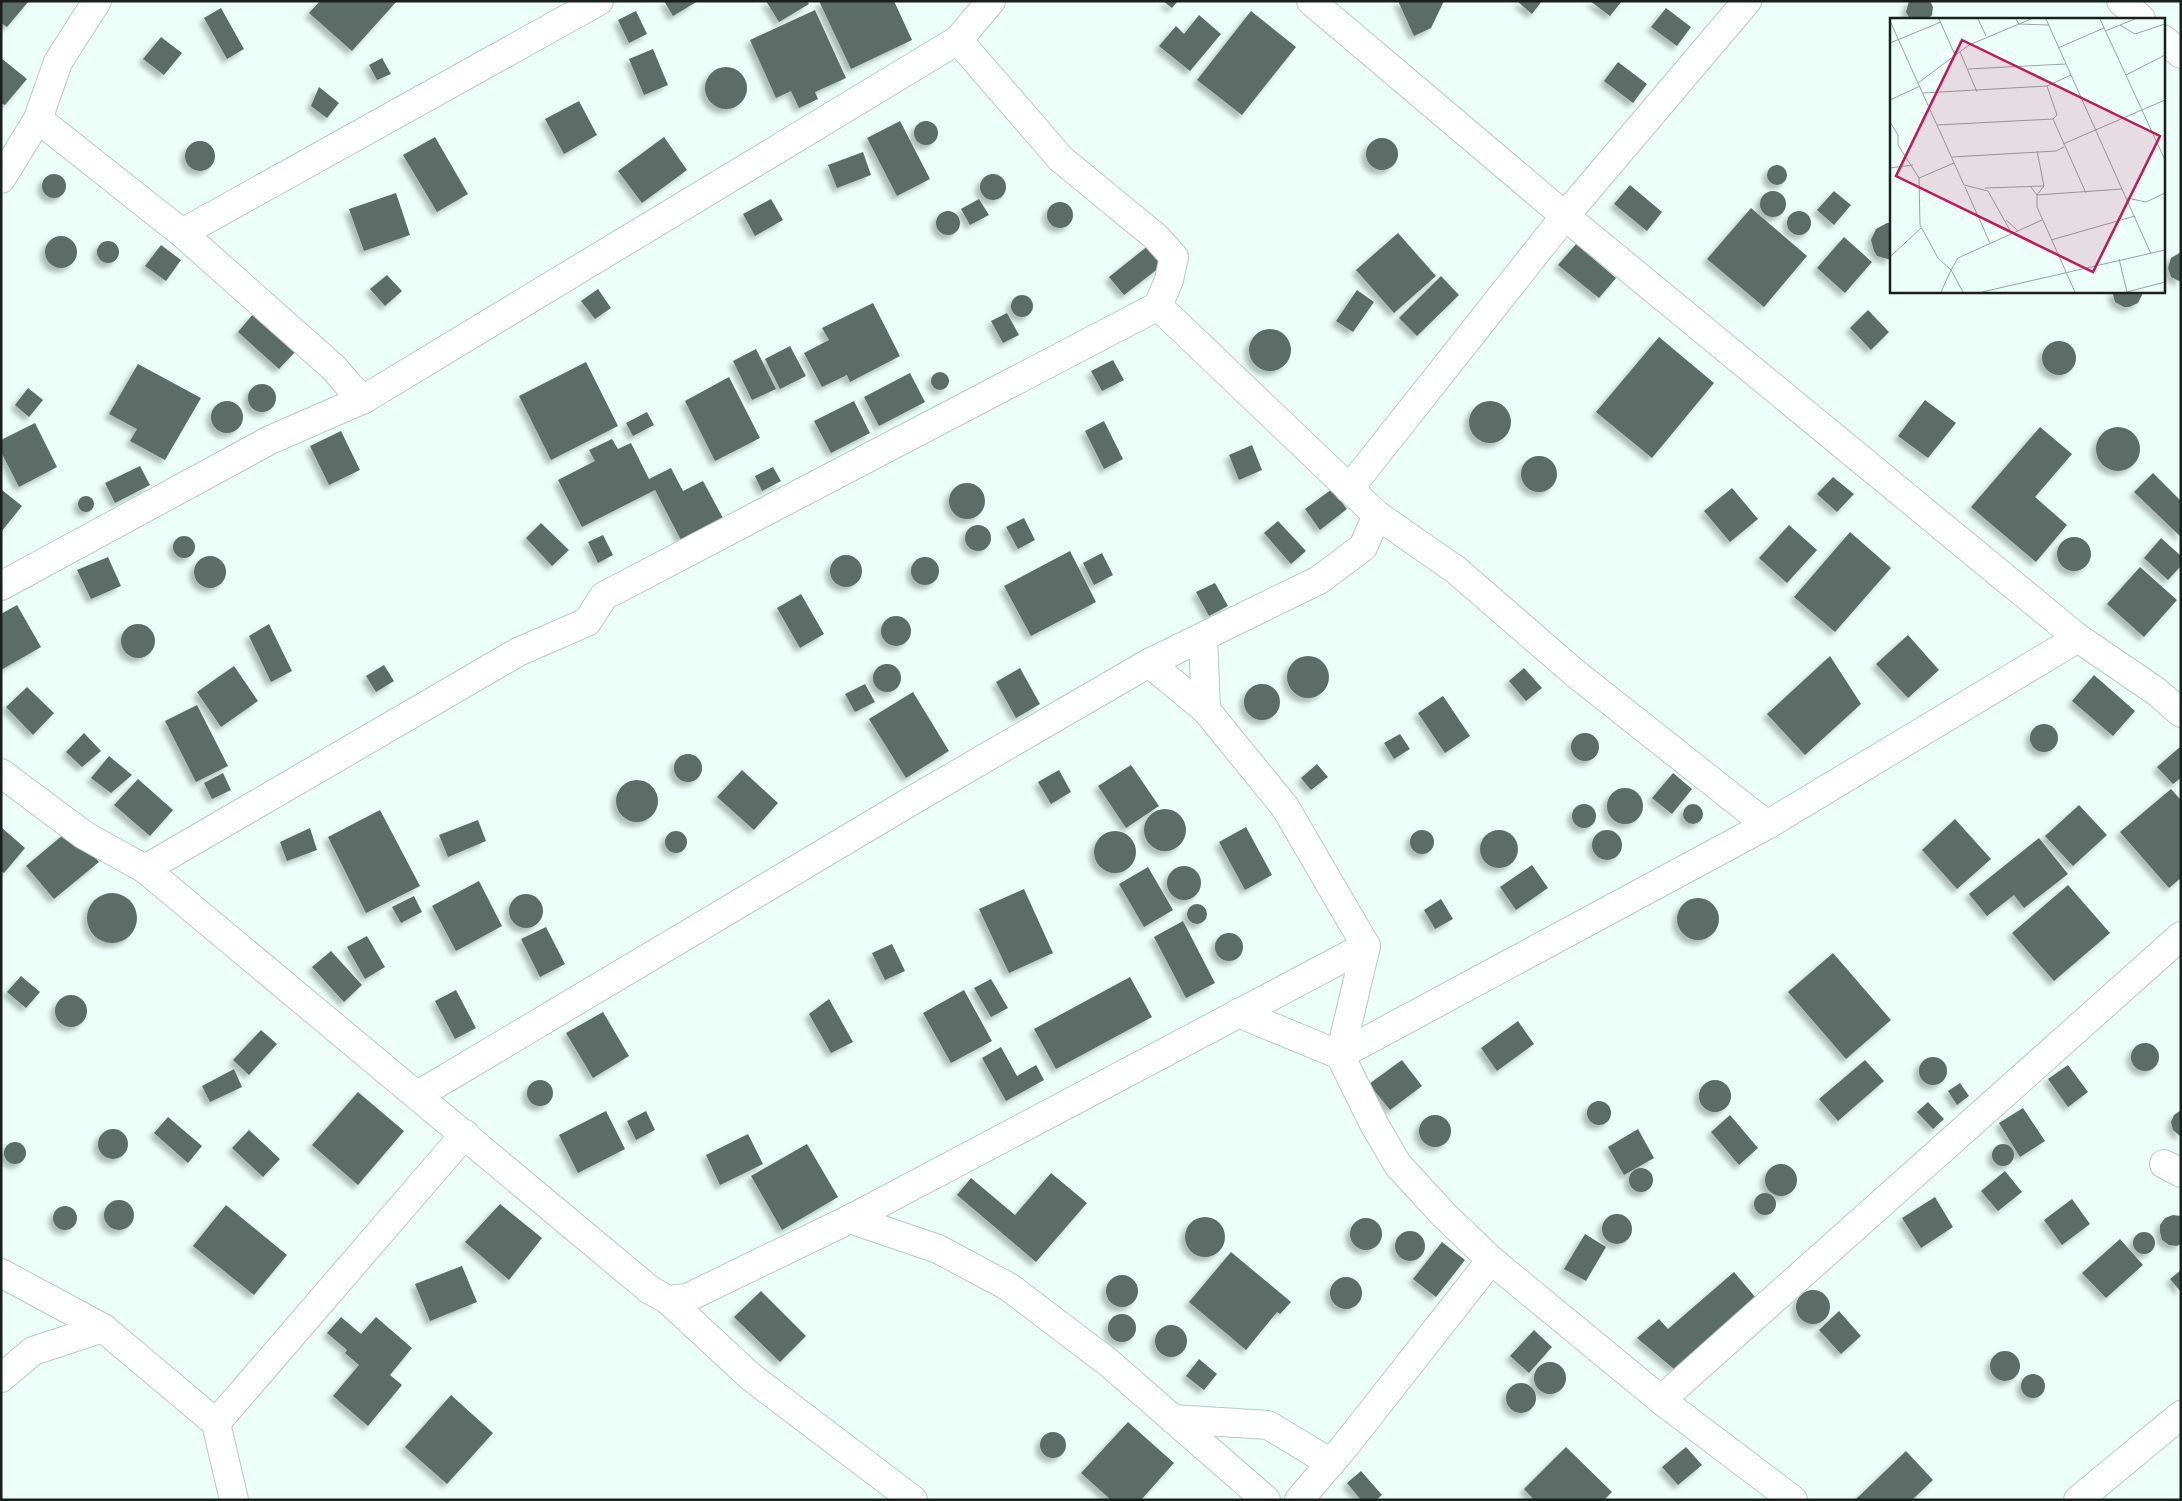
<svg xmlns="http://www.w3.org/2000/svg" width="2182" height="1501" viewBox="0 0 2182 1501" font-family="Jost,sans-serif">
  <defs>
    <filter id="shadow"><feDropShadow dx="-4.5" dy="4.5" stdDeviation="2.5" flood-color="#0004"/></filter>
  </defs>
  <rect width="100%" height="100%" fill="#ecfff8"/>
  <g fill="#5c6d67" filter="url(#shadow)">
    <path d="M1,1h28l-22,26 -6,-4z"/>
    <path d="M320,1h77l-45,50 -43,-38z"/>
    <path d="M664,1h34l-25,15z"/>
    <path d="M766,1h41l2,3 -30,18z"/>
    <path d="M819,1h75l18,39 -61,29z"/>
    <path d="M1163,1h15l-6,7z"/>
    <path d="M1398,1h46l-13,27 -17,8z"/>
    <path d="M1517,1h25l-10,13z"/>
    <path d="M1590,1h32l-12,15z"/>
    <path d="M1909,1h21l3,6 -1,8 -4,4h-18l-4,-7z"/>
    <path d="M221,8l23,41 -17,10 -23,-41z"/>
    <path d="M1666,8l25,19 -14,19 -26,-19z"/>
    <path d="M815,10l31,68 -31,14 3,7 -19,9 -8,-17 -15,7 -26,-58z"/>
    <path d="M636,11l11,23 -18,9 -11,-23z"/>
    <path d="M1251,11l45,36 -54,68 -45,-35z"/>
    <path d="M1199,15l22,19 -31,37 -31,-25 17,-20 8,8z"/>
    <path d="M161,37l21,16 -18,22 -21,-16z"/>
    <path d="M653,49l15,36 -24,10 -15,-36z"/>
    <path d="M1,58l26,21 -22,26 -4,-2z"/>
    <path d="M382,58l9,16 -14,6 -8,-15z"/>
    <path d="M1618,62l29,22 -14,19 -29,-22z"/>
    <circle cx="726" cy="88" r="21"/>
    <path d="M319,87l20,16 -12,15 -16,-12z"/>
    <path d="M579,101l18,34 -33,19 -19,-35z"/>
    <circle cx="926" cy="133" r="12"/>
    <path d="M900,121l30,58 -33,17 -30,-58z"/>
    <path d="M435,137l33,57 -31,18 -34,-57z"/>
    <path d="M664,137l23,33 -45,33 -24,-32z"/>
    <circle cx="1382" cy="154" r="16"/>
    <circle cx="200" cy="156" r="15"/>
    <path d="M863,152l8,23 -34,13 -9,-23z"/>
    <circle cx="1777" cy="175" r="10"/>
    <circle cx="54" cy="186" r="12"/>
    <circle cx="993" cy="187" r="13"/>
    <path d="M1630,185l32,27 -15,19 -33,-27z"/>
    <circle cx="1773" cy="204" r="13"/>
    <path d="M1834,191l17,14 -17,20 -17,-15z"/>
    <path d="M396,193l14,42 -46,16 -15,-42z"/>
    <path d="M771,199l12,21 -28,16 -12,-22z"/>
    <path d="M979,199l10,16 -19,10 -9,-16z"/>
    <circle cx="1060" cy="215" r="13"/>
    <path d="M1751,208l56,48 -43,51 -57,-48z"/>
    <circle cx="948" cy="223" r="12"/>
    <circle cx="1799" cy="223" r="12"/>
    <path d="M1887,223h4v37l-14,-4 -3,-5 -3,-11 5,-11z"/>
    <path d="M1398,233l38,43 -42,37 -38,-43z"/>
    <circle cx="61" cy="252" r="16"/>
    <path d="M1844,237l28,25 -27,31 -28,-25z"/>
    <circle cx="108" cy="252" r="11"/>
    <path d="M1576,244l40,34 -17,20 -41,-33z"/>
    <path d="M161,245l20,15 -15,21 -21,-15z"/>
    <path d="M1149,245l15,19 -40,31 -15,-18z"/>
    <path d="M2181,252v30l-10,-5 -3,-9 3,-10z"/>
    <path d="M387,275l15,16 -17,15 -15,-17z"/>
    <path d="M1441,276l18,19 -42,41 -18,-18z"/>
    <path d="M598,289l13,19 -16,11 -14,-18z"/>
    <path d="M1357,290l17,12 -21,30 -17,-11z"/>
    <path d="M2112,291h30l1,2 -5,10 -9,4h-5l-9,-5z"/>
    <circle cx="1022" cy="306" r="11"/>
    <path d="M873,303l27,53 -50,26 -3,-7 -25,12 -18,-34 25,-13 -7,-12z"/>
    <path d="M1868,310l21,22 -18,18 -21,-22z"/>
    <path d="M1007,313l12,22 -16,8 -12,-22z"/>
    <path d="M253,314l42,38 -16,17 -41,-37z"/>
    <circle cx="1270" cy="350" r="21"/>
    <path d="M1659,337l55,46 -62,75 -56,-46z"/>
    <circle cx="2059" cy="358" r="17"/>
    <path d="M790,346l16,30 -26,13 -15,-30z"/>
    <path d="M756,349l20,40 -24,11 -19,-39z"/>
    <path d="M1113,360l11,20 -22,11 -11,-20z"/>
    <path d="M586,362l32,64 -67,34 -32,-64z"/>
    <path d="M138,364l63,34 -36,62 -35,-19 7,-12 -28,-15z"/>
    <circle cx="940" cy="381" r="9"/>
    <path d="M910,373l15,29 -46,24 -15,-29z"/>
    <path d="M729,377l31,61 -45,23 -30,-60z"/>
    <circle cx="262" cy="398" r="14"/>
    <path d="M28,388l15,12 -14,17 -14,-12z"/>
    <path d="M1925,400l31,23 -28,35 -30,-22z"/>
    <path d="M854,401l16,32 -39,20 -17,-32z"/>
    <circle cx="1490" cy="422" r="21"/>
    <circle cx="227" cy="417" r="16"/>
    <path d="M647,412l7,13 -21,11 -7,-13z"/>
    <path d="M1104,421l19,38 -19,10 -19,-38z"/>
    <path d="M35,423l22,44 -38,20 -18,-35v-12z"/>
    <circle cx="2118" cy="449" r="22"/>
    <path d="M2040,427l32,27 -37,43 32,28 -31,37 -65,-55z"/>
    <path d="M341,431l19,39 -31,15 -19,-39z"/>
    <path d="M612,439l6,10 13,-6 18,36 22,-11 12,23 20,-10 20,37 -42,22 -26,-50 -73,37 -24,-47 37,-19 -6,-11z"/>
    <path d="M1252,445l10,25 -23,10 -10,-25z"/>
    <circle cx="1539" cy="474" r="18"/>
    <path d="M140,466l10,19 -35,18 -10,-20z"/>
    <path d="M773,467l8,14 -19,10 -7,-15z"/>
    <path d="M2153,473l28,28v36l-47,-45z"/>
    <path d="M1833,477l21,17 -17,18 -20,-18z"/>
    <circle cx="967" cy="501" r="18"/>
    <path d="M1732,488l26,31 -28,23 -26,-31z"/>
    <path d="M1332,489l15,20 -27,21 -15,-21z"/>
    <path d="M2,490l20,16 -21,26v-41z"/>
    <circle cx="86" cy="504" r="8"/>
    <path d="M1024,518l11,22 -17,9 -12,-22z"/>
    <path d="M1278,521l28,30 -15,13 -27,-31z"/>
    <path d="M541,523l28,27 -17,16 -26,-28z"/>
    <path d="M1789,525l28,25 -30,33 -28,-25z"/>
    <circle cx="978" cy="538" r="13"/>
    <path d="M1850,532l41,36 -56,64 -41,-35z"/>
    <path d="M603,535l10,20 -15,8 -10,-21z"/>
    <circle cx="184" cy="547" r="11"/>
    <circle cx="2074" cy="554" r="17"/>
    <path d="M2161,538l20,18v10l-13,14 -24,-22z"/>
    <path d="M1070,551l26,51 -65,34 -27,-50z"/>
    <path d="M1102,553l11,22 -19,10 -11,-22z"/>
    <circle cx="846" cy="571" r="16"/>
    <circle cx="210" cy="572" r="16"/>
    <path d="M108,557l13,29 -30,13 -14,-29z"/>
    <circle cx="925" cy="571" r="14"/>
    <path d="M2140,567l37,33 -33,37 -37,-33z"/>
    <path d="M1215,583l13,23 -19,10 -13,-24z"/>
    <path d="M801,594l23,40 -24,14 -23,-40z"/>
    <path d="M17,605l24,42 -40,23v-56z"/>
    <circle cx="896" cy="631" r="15"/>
    <circle cx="138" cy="641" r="17"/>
    <path d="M269,624l23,47 -21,11 -22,-46z"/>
    <path d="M1908,635l31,35 -31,28 -32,-34z"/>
    <path d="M1830,656l31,48 -56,51 -38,-41z"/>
    <circle cx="1308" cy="677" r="21"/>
    <circle cx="887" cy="678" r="14"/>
    <path d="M384,665l10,16 -18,11 -10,-16z"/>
    <path d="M234,666l24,35 -37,26 -24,-35z"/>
    <path d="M1020,668l20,36 -24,14 -20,-36z"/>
    <path d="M1524,668l18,20 -16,13 -17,-20z"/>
    <path d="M2094,675l41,36 -22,25 -41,-35z"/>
    <path d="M865,684l10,18 -20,10 -10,-18z"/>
    <circle cx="1262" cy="702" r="18"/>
    <path d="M27,687l27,26 -21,22 -27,-28z"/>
    <path d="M913,692l36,59 -43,27 -37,-59z"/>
    <path d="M1443,696l27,40 -25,17 -27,-40z"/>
    <path d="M197,705l31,61 -32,16 -31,-61z"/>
    <circle cx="2044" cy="738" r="14"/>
    <circle cx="1585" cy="747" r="14"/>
    <path d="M84,733l17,18 -19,16 -16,-15z"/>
    <path d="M1400,734l10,15 -16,10 -10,-16z"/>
    <path d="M2181,746v32l-8,6 -16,-17z"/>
    <circle cx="688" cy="768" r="14"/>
    <path d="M109,756l23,19 -21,18 -20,-15z"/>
    <path d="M1317,764l11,13 -17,13 -10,-12z"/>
    <path d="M1131,765l28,41 -33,22 -28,-42z"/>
    <path d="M742,770l36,33 -24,27 -37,-33z"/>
    <path d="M1059,770l12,22 -20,12 -13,-22z"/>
    <path d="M223,773l8,17 -19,9 -8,-16z"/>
    <path d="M1673,773l19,16 -20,25 -20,-16z"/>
    <path d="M138,779l35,31 -23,26 -36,-31z"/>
    <circle cx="637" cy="801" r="21"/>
    <circle cx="1625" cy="806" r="18"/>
    <path d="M2171,789l10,11v78l-12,10 -49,-56z"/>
    <circle cx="1693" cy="814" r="10"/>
    <circle cx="1584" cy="816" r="12"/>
    <path d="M2079,805l28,30 -34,31 -28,-30z"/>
    <circle cx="1165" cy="830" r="21"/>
    <path d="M380,810l40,76 -54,27 -38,-76z"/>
    <path d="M1955,819l36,40 -34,30 -35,-39z"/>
    <path d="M478,820l8,21 -38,16 -9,-22z"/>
    <path d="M1,827l24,21 -21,25 -3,-2z"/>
    <path d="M1246,827l26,48 -27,15 -26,-48z"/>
    <path d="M310,828l7,22 -30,11 -7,-19z"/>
    <path d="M70,829l29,33 -45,37 -28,-33z"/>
    <circle cx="1499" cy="849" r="19"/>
    <circle cx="1607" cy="845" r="15"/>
    <circle cx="1422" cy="842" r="12"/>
    <circle cx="676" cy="842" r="11"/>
    <circle cx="1115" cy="852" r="21"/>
    <path d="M2039,838l29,36 -44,34 -10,-13 -27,21 -18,-22z"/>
    <path d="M1532,865l16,23 -32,22 -16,-23z"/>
    <circle cx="1184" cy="883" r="17"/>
    <path d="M1148,867l25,43 -29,17 -25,-43z"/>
    <path d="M479,881l23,45 -46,25 -24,-45z"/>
    <path d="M2068,885l42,48 -56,48 -42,-48z"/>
    <path d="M1024,889l29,64 -44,20 -30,-64z"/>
    <circle cx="112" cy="918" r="25"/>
    <circle cx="526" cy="911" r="17"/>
    <path d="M414,896l8,16 -21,11 -9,-16z"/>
    <circle cx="1698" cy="919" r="21"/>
    <path d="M1441,899l12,20 -18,10 -11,-19z"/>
    <circle cx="1197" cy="914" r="10"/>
    <path d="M1183,921l32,62 -29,15 -32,-61z"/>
    <path d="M546,927l19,37 -25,13 -19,-38z"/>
    <circle cx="1229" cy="947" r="14"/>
    <path d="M367,936l18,31 -20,12 -18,-32z"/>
    <path d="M892,944l13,27 -20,9 -13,-27z"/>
    <path d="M331,951l31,34 -18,17 -32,-35z"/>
    <path d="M1833,953l58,67 -45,39 -58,-67z"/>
    <path d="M21,976l19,16 -14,16 -19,-16z"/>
    <path d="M1130,977l22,40 -96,52 -22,-40z"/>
    <path d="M991,979l17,29 -17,9 -17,-29z"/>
    <path d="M456,990l20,38 -21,11 -20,-38z"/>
    <path d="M964,990l28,51 -41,22 -28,-50z"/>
    <circle cx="71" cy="1011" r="16"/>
    <path d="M829,999l24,43 -22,11 -22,-39z"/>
    <path d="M603,1012l26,44 -36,22 -27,-45z"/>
    <path d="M1518,1021l16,23 -37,27 -16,-23z"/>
    <path d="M261,1030l16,14 -28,31 -16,-15z"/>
    <circle cx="2145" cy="1057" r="14"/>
    <path d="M1001,1047l16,29 19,-11 8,15 -38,21 -24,-43z"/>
    <circle cx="1933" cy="1071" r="14"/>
    <path d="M1402,1060l20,26 -32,24 -21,-26z"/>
    <path d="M1865,1060l19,21 -46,40 -19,-22z"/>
    <path d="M2068,1065l20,27 -20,15 -20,-28z"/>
    <path d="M234,1069l8,18 -32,15 -8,-16z"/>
    <circle cx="540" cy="1093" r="13"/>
    <circle cx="1715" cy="1096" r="16"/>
    <path d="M1960,1083l9,13 -12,9 -9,-14z"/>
    <path d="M358,1092l46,39 -46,54 -46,-40z"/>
    <circle cx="1599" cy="1113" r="12"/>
    <path d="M1928,1102l16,17 -11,10 -16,-17z"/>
    <path d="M2023,1108l22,33 -25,16 -21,-34z"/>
    <path d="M2181,1110v27l-8,-7 -2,-8 3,-7z"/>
    <path d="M606,1111l19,38 -47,24 -19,-38z"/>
    <path d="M646,1111l9,19 -19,10 -9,-19z"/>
    <path d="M1730,1115l28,33 -19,17 -28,-33z"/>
    <circle cx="1435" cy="1131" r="16"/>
    <path d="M168,1117l34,29 -14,17 -34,-30z"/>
    <circle cx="113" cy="1144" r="15"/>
    <path d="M1638,1129l16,29 -30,17 -16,-28z"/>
    <path d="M249,1130l31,29 -17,18 -31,-29z"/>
    <path d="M748,1134l15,30 -43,21 -14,-30z"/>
    <circle cx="15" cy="1153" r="11"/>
    <circle cx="2003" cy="1155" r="11"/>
    <path d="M807,1144l31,53 -56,33 -31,-54z"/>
    <circle cx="1781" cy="1180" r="16"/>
    <circle cx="1641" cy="1180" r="12"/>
    <path d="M2005,1171l17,21 -24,19 -17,-20z"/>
    <path d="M1051,1173l36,30 -51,59 -79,-67 14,-17 44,37z"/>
    <circle cx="1765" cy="1204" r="11"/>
    <path d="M1935,1197l18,30 -32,21 -19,-30z"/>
    <path d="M2072,1199l18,25 -28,21 -18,-25z"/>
    <circle cx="119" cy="1215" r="15"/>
    <path d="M500,1204l42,34 -33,42 -44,-38z"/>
    <path d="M226,1205l61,50 -33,40 -61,-49z"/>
    <circle cx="65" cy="1218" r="12"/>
    <circle cx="1617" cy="1229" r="15"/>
    <path d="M2173,1215l8,1v28l-4,2 -8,-1 -7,-5 -2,-8v-7l5,-7z"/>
    <circle cx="1205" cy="1237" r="20"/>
    <circle cx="1366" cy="1234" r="16"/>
    <circle cx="1410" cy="1246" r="15"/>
    <circle cx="2144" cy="1243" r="11"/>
    <path d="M1585,1234l21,13 -20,34 -22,-12z"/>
    <path d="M2120,1239l23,26 -37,33 -24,-25z"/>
    <path d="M1442,1242l23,18 -29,37 -23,-18z"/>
    <path d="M1231,1252l60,50 -11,12 -3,-2 -31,38 -57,-48z"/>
    <path d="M462,1266l15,36 -47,19 -15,-37z"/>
    <path d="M2181,1270v22l-11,-13z"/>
    <path d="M1734,1272l22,26 -82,71 -37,-31 22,-19 9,10z"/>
    <circle cx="1122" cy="1291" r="16"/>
    <circle cx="1346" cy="1293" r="16"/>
    <circle cx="1813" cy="1307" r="17"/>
    <path d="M761,1291l45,45 -26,26 -46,-45z"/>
    <path d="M1839,1311l22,25 -20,18 -22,-24z"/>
    <circle cx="1122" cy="1328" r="14"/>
    <path d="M341,1317l20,17 15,-17 36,31 -22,27 12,10 -34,41 -35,-30 26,-31 -14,-12 2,-3 -20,-17z"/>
    <circle cx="1171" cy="1341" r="16"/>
    <path d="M1534,1330l18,17 -23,26 -19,-17z"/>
    <circle cx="2005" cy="1366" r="15"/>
    <path d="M1199,1359l18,15 -13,16 -18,-14z"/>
    <circle cx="1550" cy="1378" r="16"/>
    <circle cx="2033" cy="1386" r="12"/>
    <circle cx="1521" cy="1398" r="15"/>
    <path d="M451,1395l42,38 -46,51 -42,-37z"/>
    <path d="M1128,1422l46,41 -33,37h-30l-30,-27z"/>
    <circle cx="1053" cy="1445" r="13"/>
    <path d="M1566,1447l46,45 -8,8h-70l-10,-11z"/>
    <path d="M1686,1447l16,18 -24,20 -16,-18z"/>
    <path d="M1906,1451l27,29 -21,20h-57z"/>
    <path d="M1361,1471l21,24 -6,5h-15l-14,-17z"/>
  </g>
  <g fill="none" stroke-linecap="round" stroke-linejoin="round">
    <g stroke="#b7cac3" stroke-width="30">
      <g id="minor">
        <path d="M1311,1l254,215 513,422 79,54 24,21"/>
        <path d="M2121,1l20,18"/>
        <path d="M2163,39l18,15"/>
        <path d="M38,119l144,114 152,135 17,20 13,11"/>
        <path d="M1,179l37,-60 20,-57 39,-61"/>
        <path d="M182,233l417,-232"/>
        <path d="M1158,306l219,209 79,55 120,104 191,151"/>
        <path d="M1349,489l216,-273 182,-215"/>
        <path d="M1,586l269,-146 94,-41 594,-359"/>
        <path d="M1203,638l3,72"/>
        <path d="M1149,663l57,47 79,97 81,139 -26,109 34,69 24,41 46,50 47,45 170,140 132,100"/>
        <path d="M1,773l83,62 61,34 505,421 18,10 19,-2 163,-79 88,30 71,38 100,76 157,137"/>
        <path d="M145,869l373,-217 69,-30 17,-26 554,-290 11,-26 5,-23 -18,-20 -95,-78 -103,-119 33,-39"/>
        <path d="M1238,1013l102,42 427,-230 311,-187"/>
        <path d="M418,1095l500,-298 231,-134 170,-83 44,-33 14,-32"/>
        <path d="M2164,1164l17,9"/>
        <path d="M850,1219l516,-273"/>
        <path d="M1,1273l102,55 113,95 249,-289"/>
        <path d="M668,1300l83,77 162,123"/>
        <path d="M1,1378l32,-27 70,-23"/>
        <path d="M1661,1400l520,-464"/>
        <path d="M1173,1419l95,6 63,38"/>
        <path d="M216,1423l18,77"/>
        <path d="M1299,1500l46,-54 146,-186"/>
        <path d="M2078,1500l103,-85"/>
      </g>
    </g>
    <use href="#minor" stroke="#fff" stroke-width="28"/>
  </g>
  <g transform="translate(1890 18)">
    <rect width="275" height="275" fill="#ecfff8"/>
    <path fill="none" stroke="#97a5a0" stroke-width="1" d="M49,1l16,36M88,1l8,17M126,1l3,5 29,1M156,1l105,235M210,1l65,141M0,3l74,164 24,6 24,43M230,7l15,9 30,-10M215,13l30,-12M0,25l51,-21M168,30l46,-20M70,34l17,40M78,51l98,-5M181,57l-24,11 10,29 -4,4 33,74M236,57l39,-20M28,65l51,-38 62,-26M33,75l124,-7M0,82l30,-14M0,104l8,13v10l21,33 35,-15M47,107l116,-6M173,126l102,-44M147,133l7,35 -7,9v12l38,85M62,139l104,-6 8,-4M0,150l23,-3M29,160l1,47 18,33 13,12 -10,22M140,168l7,9 85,-6M75,169l25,56M95,170l59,-2M237,180l19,4 19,-9M116,202l12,11M161,222l84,-24M0,239l31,-29M229,241l8,33M73,274l-12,-22 7,-12 84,-38M92,274l183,-42M237,274l38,-10"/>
    <path fill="#c2185b" fill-opacity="0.15" stroke="#c2185b" stroke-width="2.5" d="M72,22l198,96 -67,136 -197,-96z"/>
    <rect width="275" height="275" fill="none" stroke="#181f1d" stroke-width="2.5"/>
  </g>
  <rect width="2182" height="1501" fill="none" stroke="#181f1d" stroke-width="5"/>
</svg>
